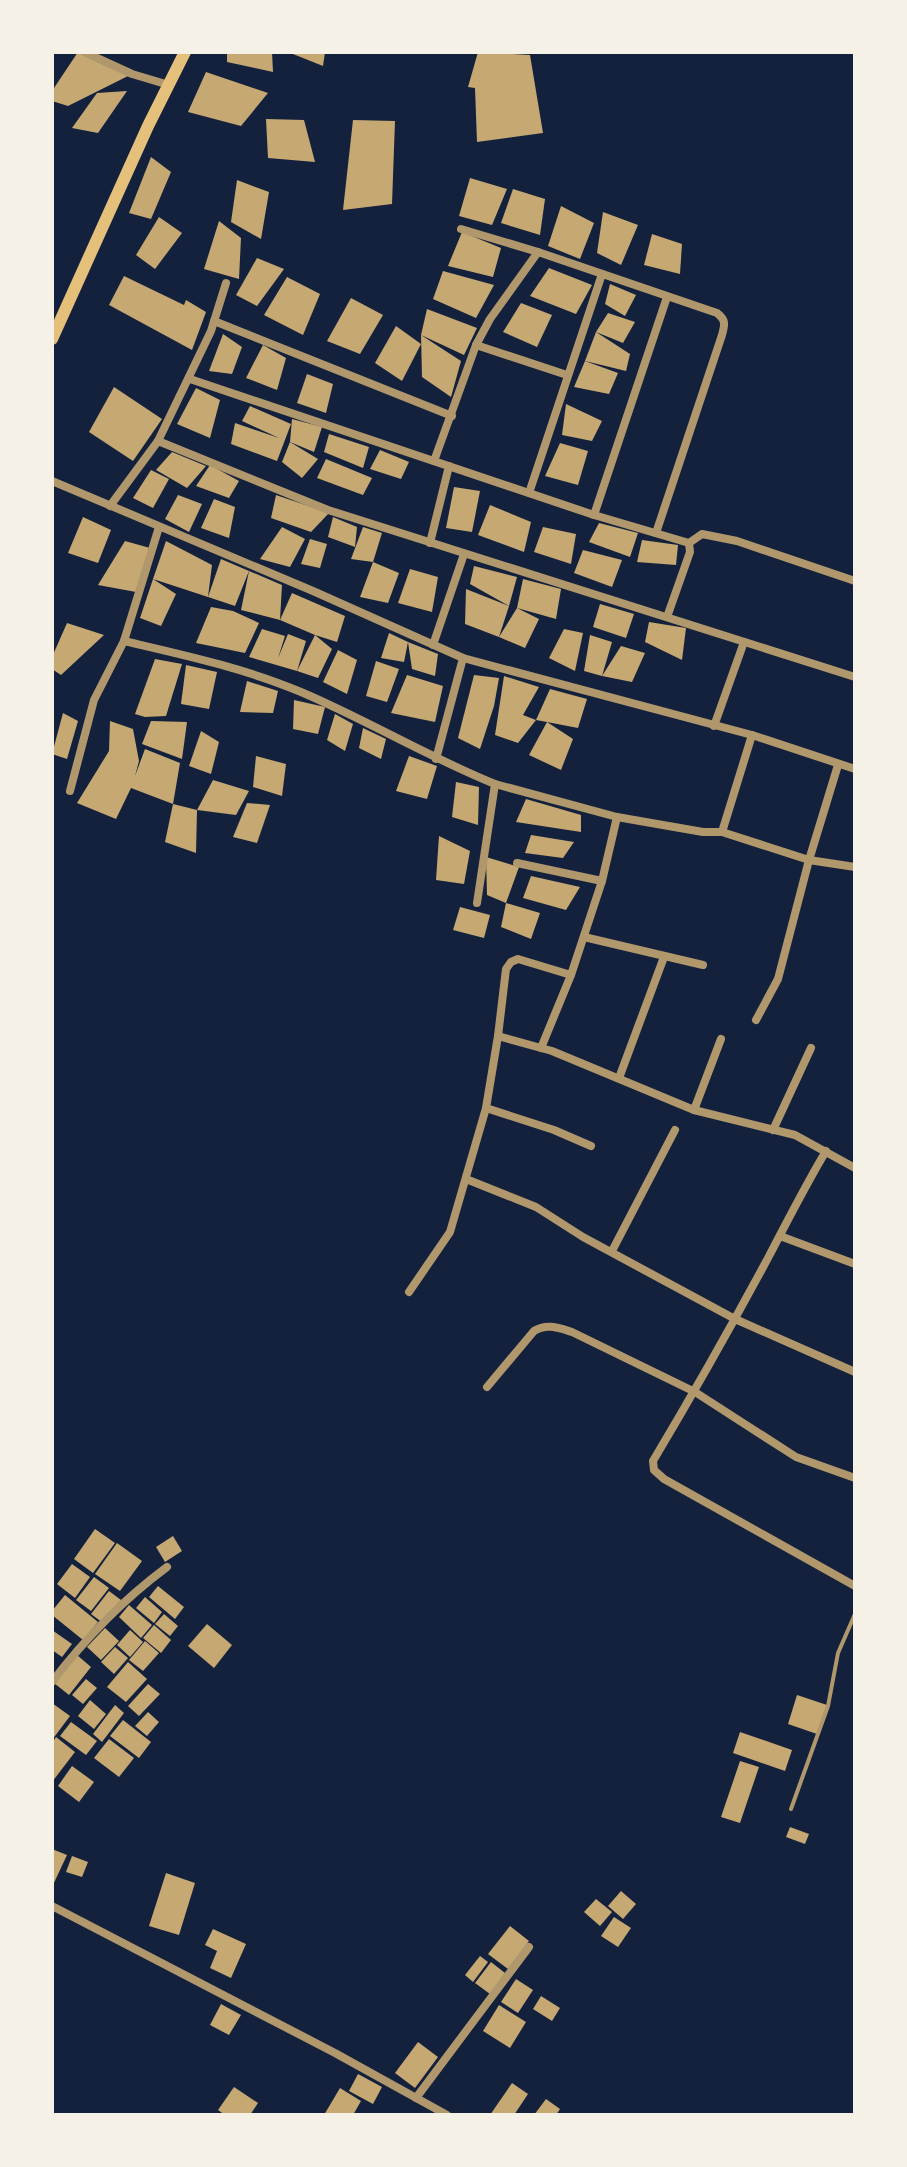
<svg xmlns="http://www.w3.org/2000/svg" width="907" height="2167" viewBox="0 0 907 2167" font-family="'Sofia Sans Condensed',sans-serif">
  <rect width="100%" height="100%" fill="#14213d"/>
  <g fill="#c6a872">
    <path d="M78,52l50,24 -60,30 -16,-5v-10z"/>
    <path d="M227,52h45l1,20 -46,-10z"/>
    <path d="M288,52h37l-2,14z"/>
    <path d="M478,52l52,3 13,78 -66,9 -2,-54 -7,-1z"/>
    <path d="M206,72l62,21 -27,33 -53,-14z"/>
    <path d="M127,91l-29,42 -26,-5 25,-35z"/>
    <path d="M266,119l38,1 11,42 -47,-4z"/>
    <path d="M353,120l42,1 -3,83 -49,6z"/>
    <path d="M151,157l20,15 -20,47 -22,-6z"/>
    <path d="M470,178l37,11 -15,36 -33,-9z"/>
    <path d="M237,180l32,12 -8,47 -30,-17z"/>
    <path d="M513,189l32,10 -5,36 -39,-12z"/>
    <path d="M561,206l33,17 -14,36 -32,-13z"/>
    <path d="M603,212l35,13 -17,40 -24,-12z"/>
    <path d="M159,217l23,16 -27,36 -19,-14z"/>
    <path d="M219,221l22,17 -2,41 -35,-10z"/>
    <path d="M462,232l39,16 -8,29 -45,-11z"/>
    <path d="M652,234l30,10 -2,30 -36,-9z"/>
    <path d="M257,258l27,11 -27,37 -21,-11z"/>
    <path d="M549,268l43,17 -16,29 -46,-18z"/>
    <path d="M443,271l51,14 -18,33 -43,-19z"/>
    <path d="M124,276l60,29 2,-5 20,12 -14,38 -83,-45z"/>
    <path d="M287,277l33,17 -17,41 -39,-20z"/>
    <path d="M610,284l26,11 -11,21 -20,-12z"/>
    <path d="M351,298l32,17 -23,39 -33,-13z"/>
    <path d="M521,303l31,12 -15,32 -34,-15z"/>
    <path d="M427,309l50,19 -13,27 -43,-20 40,26 -10,36 -29,-20 -1,-42z"/>
    <path d="M608,313l27,9 -12,21 -27,-11z"/>
    <path d="M396,326l25,18 -19,37 -27,-18z"/>
    <path d="M596,332l34,22 -4,17 -41,-10z"/>
    <path d="M223,334l19,13 -10,27 -23,-3z"/>
    <path d="M263,345l23,13 -9,32 -31,-12z"/>
    <path d="M585,361l33,12 -9,21 -35,-7z"/>
    <path d="M307,374l26,10 -7,29 -29,-10z"/>
    <path d="M114,387l48,32 -29,42 -44,-29z"/>
    <path d="M196,388l24,12 -10,38 -33,-14z"/>
    <path d="M566,404l36,17 -10,20 -30,-6z"/>
    <path d="M250,406l41,18 -14,37 -46,-17 4,-21 44,15 -37,-17z"/>
    <path d="M292,419l30,8 -8,25 -24,-10z"/>
    <path d="M329,434l40,13 -6,21 -39,-16z"/>
    <path d="M290,442l28,17 -16,19 -20,-16z"/>
    <path d="M560,443l28,8 -10,34 -33,-9z"/>
    <path d="M380,450l29,12 -8,17 -31,-10z"/>
    <path d="M172,452l34,14 -19,22 -31,-18z"/>
    <path d="M326,459l46,19 -9,17 -46,-17z"/>
    <path d="M210,465l29,16 -10,17 -33,-12z"/>
    <path d="M151,470l18,9 -16,29 -20,-10z"/>
    <path d="M454,487l26,4 -8,41 -26,-4z"/>
    <path d="M178,495l24,9 -13,28 -24,-13z"/>
    <path d="M276,495l53,18 -18,19 -40,-14z"/>
    <path d="M214,499l21,8 -6,31 -28,-10z"/>
    <path d="M490,505l41,17 -7,30 -46,-17z"/>
    <path d="M83,517l28,13 -13,33 -30,-10z"/>
    <path d="M333,517l24,10 -2,20 -27,-10z"/>
    <path d="M599,523l39,10 -8,24 -41,-15z"/>
    <path d="M282,527l23,12 -15,28 -30,-8z"/>
    <path d="M363,527l19,6 -9,29 -22,-3z"/>
    <path d="M543,527l33,7 -5,30 -37,-12z"/>
    <path d="M310,539l17,5 -7,24 -19,-4z"/>
    <path d="M642,540l36,5 -2,20 -39,-3z"/>
    <path d="M125,541l25,7 -14,44 -38,-7z"/>
    <path d="M166,541l46,24 -4,32 -55,-18 23,15 -15,32 -21,-8 13,-39z"/>
    <path d="M583,550l39,10 -10,27 -38,-14z"/>
    <path d="M221,559l28,12 -14,35 -27,-9z"/>
    <path d="M373,562l26,11 -11,30 -28,-6z"/>
    <path d="M474,566l43,11 -8,29 -39,-22z"/>
    <path d="M410,569l28,8 -6,35 -34,-9z"/>
    <path d="M249,571l33,14 -2,35 -39,-10z"/>
    <path d="M523,579l38,10 -5,30 -39,-11 22,11 -14,29 -26,-11 18,-29z"/>
    <path d="M466,589l43,17 -10,31 -34,-13z"/>
    <path d="M292,593l53,23 -8,26 -22,-7 17,14 -14,29 -21,-7 18,-36 -35,-15z"/>
    <path d="M600,604l34,10 -8,24 -33,-11z"/>
    <path d="M211,607l22,4 26,12 -14,30 -49,-10z"/>
    <path d="M649,622l37,6 -4,32 -37,-18z"/>
    <path d="M67,623l37,12 -43,40 -9,-6v-12z"/>
    <path d="M262,629l23,7 -7,22 10,-24 18,7 -9,30 -48,-14z"/>
    <path d="M564,629l19,4 -8,38 -26,-13z"/>
    <path d="M389,633l19,9 -4,20 -23,-4z"/>
    <path d="M590,635l22,7 -10,34 19,-30 24,7 -13,29 -30,-6 -18,-5z"/>
    <path d="M408,642l30,12 -3,22 -23,-7z"/>
    <path d="M338,650l19,10 -10,34 -24,-12z"/>
    <path d="M155,659l27,5 -16,52 -21,1 -10,-3z"/>
    <path d="M376,661l23,8 -12,33 -21,-6z"/>
    <path d="M186,665l31,7 -8,37 -28,-5z"/>
    <path d="M407,675l36,11 -8,36 -44,-9z"/>
    <path d="M474,675l25,3 -5,28 -14,43 -22,-11z"/>
    <path d="M504,676l35,11 -16,28 13,5 -18,23 -23,-8z"/>
    <path d="M247,681l31,10 -5,22 -33,-1z"/>
    <path d="M550,689l37,10 -9,29 -31,-6 26,17 -12,31 -32,-15 18,-33 -11,-2z"/>
    <path d="M294,700l31,7 -7,27 -25,-5z"/>
    <path d="M63,713l15,8 -11,38 -15,-5z"/>
    <path d="M335,714l18,10 -8,27 -18,-11z"/>
    <path d="M110,721l23,8 6,32 -4,15 10,-27 35,14 -7,41 -42,-16 -15,31 -39,-16 32,-52z"/>
    <path d="M151,721l36,1 -5,37 -40,-15z"/>
    <path d="M363,728l23,11 -5,20 -22,-11z"/>
    <path d="M201,731l18,11 -8,32 -22,-8z"/>
    <path d="M256,756l30,8 -4,32 -29,-9z"/>
    <path d="M409,756l28,10 -10,33 -31,-8z"/>
    <path d="M213,780l36,11 -13,24 -39,-5z"/>
    <path d="M456,782l23,5 -1,38 -26,-8z"/>
    <path d="M526,799l55,16v17l-65,-10z"/>
    <path d="M247,803l23,2 -13,38 -24,-6z"/>
    <path d="M173,804l24,6 -1,43 -31,-11z"/>
    <path d="M531,835l43,7 -11,16 -38,-5z"/>
    <path d="M439,836l31,15 -6,33 -28,-4z"/>
    <path d="M486,857l33,10 -13,36 -19,-8z"/>
    <path d="M531,876l49,11 -14,23 -43,-12z"/>
    <path d="M506,903l34,10 -9,26 -30,-12z"/>
    <path d="M460,907l30,8 -6,23 -31,-8z"/>
    <path d="M95,1529l20,14 -22,30 -19,-14z"/>
    <path d="M173,1536l9,15 -17,11 -9,-15z"/>
    <path d="M117,1543l25,18 -22,30 -25,-17z"/>
    <path d="M72,1564l18,13 -15,21 -18,-14z"/>
    <path d="M94,1577l15,11 -18,23 -15,-11z"/>
    <path d="M158,1586l26,21 -9,12 -26,-22z"/>
    <path d="M109,1591l12,9 -18,23 -12,-9z"/>
    <path d="M65,1595l33,27 -15,18 -31,-25v-4z"/>
    <path d="M145,1597l17,15 -8,11 -18,-15z"/>
    <path d="M129,1605l23,20 -11,13 -22,-21z"/>
    <path d="M164,1614l14,12 -8,10 -15,-12z"/>
    <path d="M207,1624l25,21 -18,23 -26,-22z"/>
    <path d="M154,1625l17,15 -10,13 -18,-15z"/>
    <path d="M105,1628l14,13 -18,19 -14,-13z"/>
    <path d="M52,1630l20,14 -10,13 -10,-7z"/>
    <path d="M130,1630l13,12 -13,15 -13,-12z"/>
    <path d="M145,1641l14,12 -16,18 -14,-11z"/>
    <path d="M115,1647l13,11 -14,16 -13,-12z"/>
    <path d="M77,1655l14,12 -22,28 -15,-12z"/>
    <path d="M128,1662l19,17 -21,23 -19,-15z"/>
    <path d="M86,1679l11,9 -14,16 -11,-9z"/>
    <path d="M148,1684l12,10 -21,22 -11,-10z"/>
    <path d="M797,1695l30,10 -10,29 -29,-10z"/>
    <path d="M90,1700l16,14 -12,15 -16,-13z"/>
    <path d="M52,1703l18,13 -18,24z"/>
    <path d="M115,1705l9,8 -22,29 -9,-8z"/>
    <path d="M148,1712l11,10 -12,14 -12,-10z"/>
    <path d="M123,1720l28,22 -12,16 -29,-22z"/>
    <path d="M71,1722l26,19 -11,14 -26,-19z"/>
    <path d="M740,1732l52,18 -7,21 -52,-18z"/>
    <path d="M56,1737l19,15 -23,30v-39z"/>
    <path d="M109,1739l25,19 -15,19 -25,-19z"/>
    <path d="M740,1761l19,6 -19,56 -19,-6z"/>
    <path d="M72,1766l22,16 -15,20 -21,-16z"/>
    <path d="M790,1827l19,7 -4,10 -19,-7z"/>
    <path d="M52,1849l15,6 -15,32z"/>
    <path d="M72,1856l16,6 -6,15 -16,-5z"/>
    <path d="M166,1873l29,10 -16,52 -30,-9z"/>
    <path d="M621,1891l15,13 -13,15 -15,-13z"/>
    <path d="M596,1899l16,13 -12,14 -16,-14z"/>
    <path d="M614,1917l17,11 -13,19 -17,-11z"/>
    <path d="M510,1926l19,15 -21,28 -20,-15z"/>
    <path d="M213,1929l33,15 -15,34 -21,-10 7,-17 -12,-6z"/>
    <path d="M480,1956l8,6 -15,20 -8,-7z"/>
    <path d="M491,1962l14,11 -15,21 -15,-11z"/>
    <path d="M516,1979l17,11 -15,23 -17,-11z"/>
    <path d="M541,1996l19,12 -8,13 -19,-12z"/>
    <path d="M221,2004l20,11 -12,20 -19,-10z"/>
    <path d="M499,2005l27,17 -16,26 -27,-17z"/>
    <path d="M418,2042l20,15 -23,31 -20,-15z"/>
    <path d="M358,2074l24,13 -9,17 -24,-13z"/>
    <path d="M512,2083l16,11 -14,21h-24z"/>
    <path d="M234,2087l24,16 -8,12h-25l-7,-5z"/>
    <path d="M340,2088l21,13 -8,14h-29z"/>
    <path d="M546,2099l14,10 -4,6h-22z"/>
  </g>
  <g fill="none" stroke-linecap="round" stroke-linejoin="round">
    <path stroke="#b1986c" stroke-width="4" d="M791,1809l37,-103 10,-53 17,-39"/>
    <g stroke="#b1986c" stroke-width="8">
      <path d="M84,52l48,22 37,11"/>
      <path d="M461,229l77,23 179,61c9,7 8,11 5,22l-66,198"/>
      <path d="M214,321l238,95"/>
      <path d="M476,345l91,30"/>
      <path d="M190,379l404,136 95,28"/>
      <path d="M158,441l53,-110 15,-48"/>
      <path d="M434,461l42,-116 14,-26 48,-67"/>
      <path d="M52,481l261,110 150,67 289,77 103,34"/>
      <path d="M529,493l73,-219"/>
      <path d="M110,506l48,-65 170,69 527,167"/>
      <path d="M594,515l73,-218"/>
      <path d="M430,543l19,-77"/>
      <path d="M667,617l23,-65 -1,-9 13,-9 35,7 118,40"/>
      <path d="M124,641c60,14 120,27 177,51 66,28 127,65 194,92"/>
      <path d="M433,645l31,-91"/>
      <path d="M714,726l30,-84"/>
      <path d="M436,759l27,-101"/>
      <path d="M70,791l24,-91 30,-59 35,-114"/>
      <path d="M722,832l87,28 46,7"/>
      <path d="M517,863l85,18"/>
      <path d="M477,903l18,-119 122,33"/>
      <path d="M584,937l119,28"/>
      <path d="M756,1020l22,-41 31,-119 29,-95"/>
      <path d="M498,1036l8,-67 5,-7 7,-3 53,16 31,-94 15,-64 86,15h19l30,-97"/>
      <path d="M541,1048l30,-73"/>
      <path d="M619,1078l45,-121"/>
      <path d="M486,1108l68,22 37,16"/>
      <path d="M694,1110l27,-71"/>
      <path d="M773,1130l38,-82"/>
      <path d="M826,1151c-21,35 -39,71 -58,107 -37,69 -75,136 -115,203l1,9 10,9 191,107"/>
      <path d="M466,1179l70,28 47,30 152,82 120,53"/>
      <path d="M780,1236l75,28"/>
      <path d="M612,1251l63,-121"/>
      <path d="M409,1292l41,-60 36,-124 12,-72 54,15 142,59 101,25 60,33"/>
      <path d="M487,1387l47,-56c13,-8 25,-3 38,1l123,60 101,65 59,21"/>
      <path d="M52,1682c32,-42 72,-83 115,-115"/>
      <path d="M52,1906l283,147 112,62"/>
      <path d="M416,2098l113,-151"/>
    </g>
    <path stroke="#e5c07b" stroke-width="12" d="M52,339l96,-213 37,-74"/>
  </g>
  <rect width="907" height="2167" fill="none" stroke="#f6f1e7" stroke-width="108"/>
</svg>
